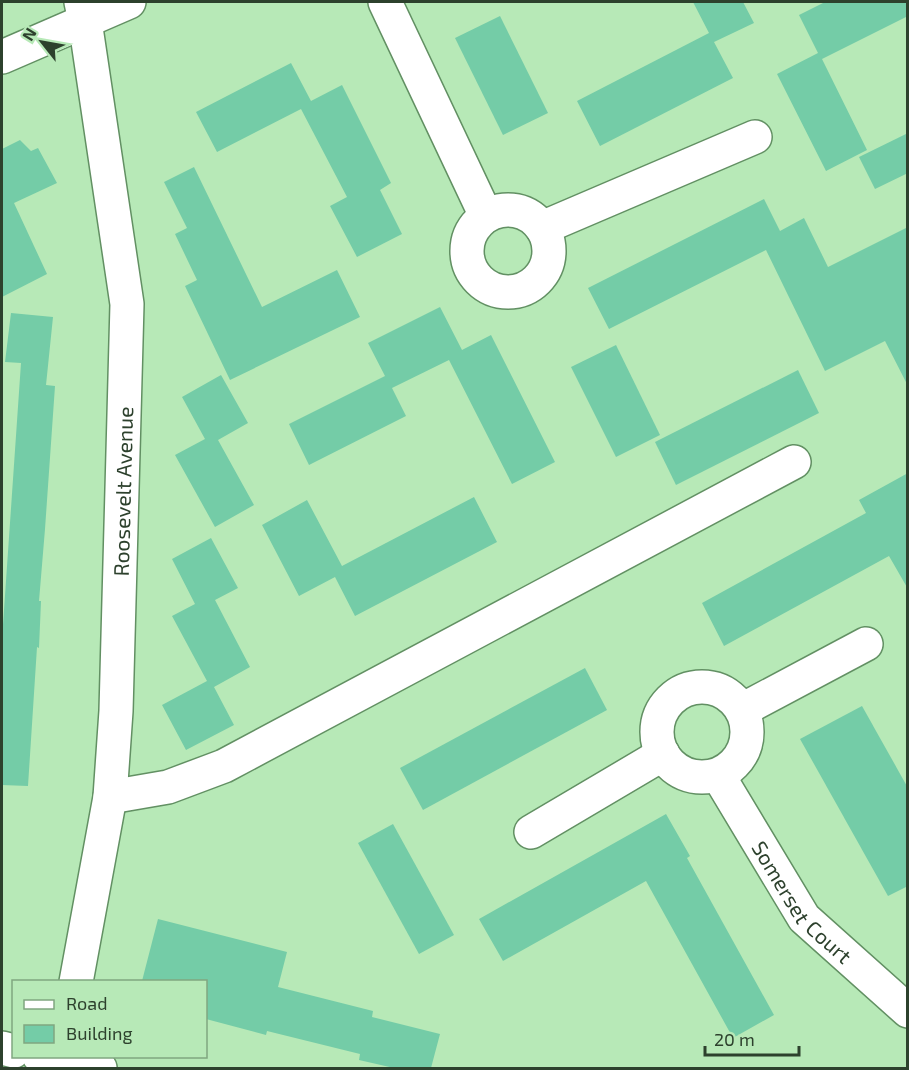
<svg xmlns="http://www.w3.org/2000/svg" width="909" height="1070" viewBox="0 0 909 1070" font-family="'Exo 2',sans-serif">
  <rect width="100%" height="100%" fill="#b7e9b7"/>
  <g fill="#74cca7">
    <path d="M693,2h50l11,21 -40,19 19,36 -133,68 -23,-45 132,-68z"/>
    <path d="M825,2h83v14l-86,43 45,91 -41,21 -49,-97 41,-21 -19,-38z"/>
    <path d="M500,16l48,97 -45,22 -48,-97z"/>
    <path d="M291,63l20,38 31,-16 49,98 -11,7 22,44 -45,23 -27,-51 17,-9 -46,-88 -84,43 -21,-40z"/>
    <path d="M908,133v40l-33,16 -16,-32z"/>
    <path d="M20,140l11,11 7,-3 19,35 -43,20 33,71 -45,23v-148z"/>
    <path d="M194,167l68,140 75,-37 23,47 -130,63 -45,-94 12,-6 -22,-46 12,-6 -23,-46z"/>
    <path d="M764,199l16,32 24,-13 24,49 80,-40v159l-23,-45 -60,30 -59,-121 -157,79 -21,-41z"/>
    <path d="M440,307l22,43 29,-15 64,127 -43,22 -63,-124 -57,28 14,28 -97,49 -20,-41 96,-48 -17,-33z"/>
    <path d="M11,313l42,4 -7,68 9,1 -10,143 -6,72h2l-2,47 -2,-1 -9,139 -26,-1v-146l19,-276 -16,-1z"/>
    <path d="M616,345l44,90 -44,22 -45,-90z"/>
    <path d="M798,370l21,43 -143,72 -21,-43z"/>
    <path d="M221,375l27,48 -30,17 36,65 -39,22 -40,-72 30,-16 -23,-42z"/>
    <path d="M908,473v116l-19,-33 -165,90 -22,-43 164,-90 -7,-13z"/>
    <path d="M474,497l23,45 -142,74 -20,-39 -36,19 -37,-71 45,-25 35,66z"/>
    <path d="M211,538l27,50 -23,12 35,67 -36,20 20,38 -48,25 -24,-45 45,-24 -35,-65 23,-12 -23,-45z"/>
    <path d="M585,668l22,42 -184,100 -23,-42z"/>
    <path d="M862,706l46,82v98l-20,10 -88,-157z"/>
    <path d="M666,814l24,42 -3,2 87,157 -41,23 -87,-157 -143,80 -24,-42z"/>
    <path d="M393,824l61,111 -35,19 -61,-111z"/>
    <path d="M158,919l129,33 -9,35 95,24 -1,6 68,17 -9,34h-37l-35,-8 1,-6 -93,-23 -1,4 -60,-16v-38h-64z"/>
  </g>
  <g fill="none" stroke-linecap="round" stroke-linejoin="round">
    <g stroke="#629063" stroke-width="36">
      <g id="minor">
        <path d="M385,2l101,214"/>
        <path d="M2,57l127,-55"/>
        <circle cx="508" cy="251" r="41"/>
        <path d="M542,228l213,-91"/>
        <circle cx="702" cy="732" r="45"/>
        <path d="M742,710l124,-66"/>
        <path id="s1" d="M718,775l86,143 104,93"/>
        <path d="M110,797l58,-10 56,-21 570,-304"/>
        <path d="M531,832l132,-78"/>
        <path id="s2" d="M76,982l34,-185 6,-86 11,-407 -42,-283 -4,-19"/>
        <path d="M2,1048l12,3"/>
        <path d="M39,1056l61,12"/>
      </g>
    </g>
    <use href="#minor" stroke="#fff" stroke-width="33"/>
  </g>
  <g text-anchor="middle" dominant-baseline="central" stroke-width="4.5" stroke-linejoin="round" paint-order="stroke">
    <g font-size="21" fill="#2d412d" stroke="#b7e9b7">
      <text stroke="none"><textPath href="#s2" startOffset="494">Roosevelt Avenue</textPath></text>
      <text stroke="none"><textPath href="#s1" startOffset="153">Somerset Court</textPath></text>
    </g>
  </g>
  <rect width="909" height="1070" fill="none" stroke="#2d412d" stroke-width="6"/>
  <rect x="12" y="980" width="195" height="78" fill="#b7e9b7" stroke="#80a680" stroke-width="1.5"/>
  <rect x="24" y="1000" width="30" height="9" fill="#ffffff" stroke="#80a680" stroke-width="1.5"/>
  <text x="66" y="1010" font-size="18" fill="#2d412d">Road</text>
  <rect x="24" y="1025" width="30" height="18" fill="#74cca7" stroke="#80a680" stroke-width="1.5"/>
  <text x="66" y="1040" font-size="18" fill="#2d412d">Building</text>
  <g transform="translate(42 42) rotate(301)" stroke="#b7e9b7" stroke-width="4.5" paint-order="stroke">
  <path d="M0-4.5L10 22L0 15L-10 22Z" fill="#2d412d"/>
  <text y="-9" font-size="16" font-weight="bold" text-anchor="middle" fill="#2d412d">N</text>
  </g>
  <path d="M705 1046v9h94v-9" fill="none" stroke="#2d412d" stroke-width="3"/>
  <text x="714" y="1046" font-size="18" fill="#2d412d" stroke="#b7e9b7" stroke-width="4.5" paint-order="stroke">20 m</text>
</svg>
